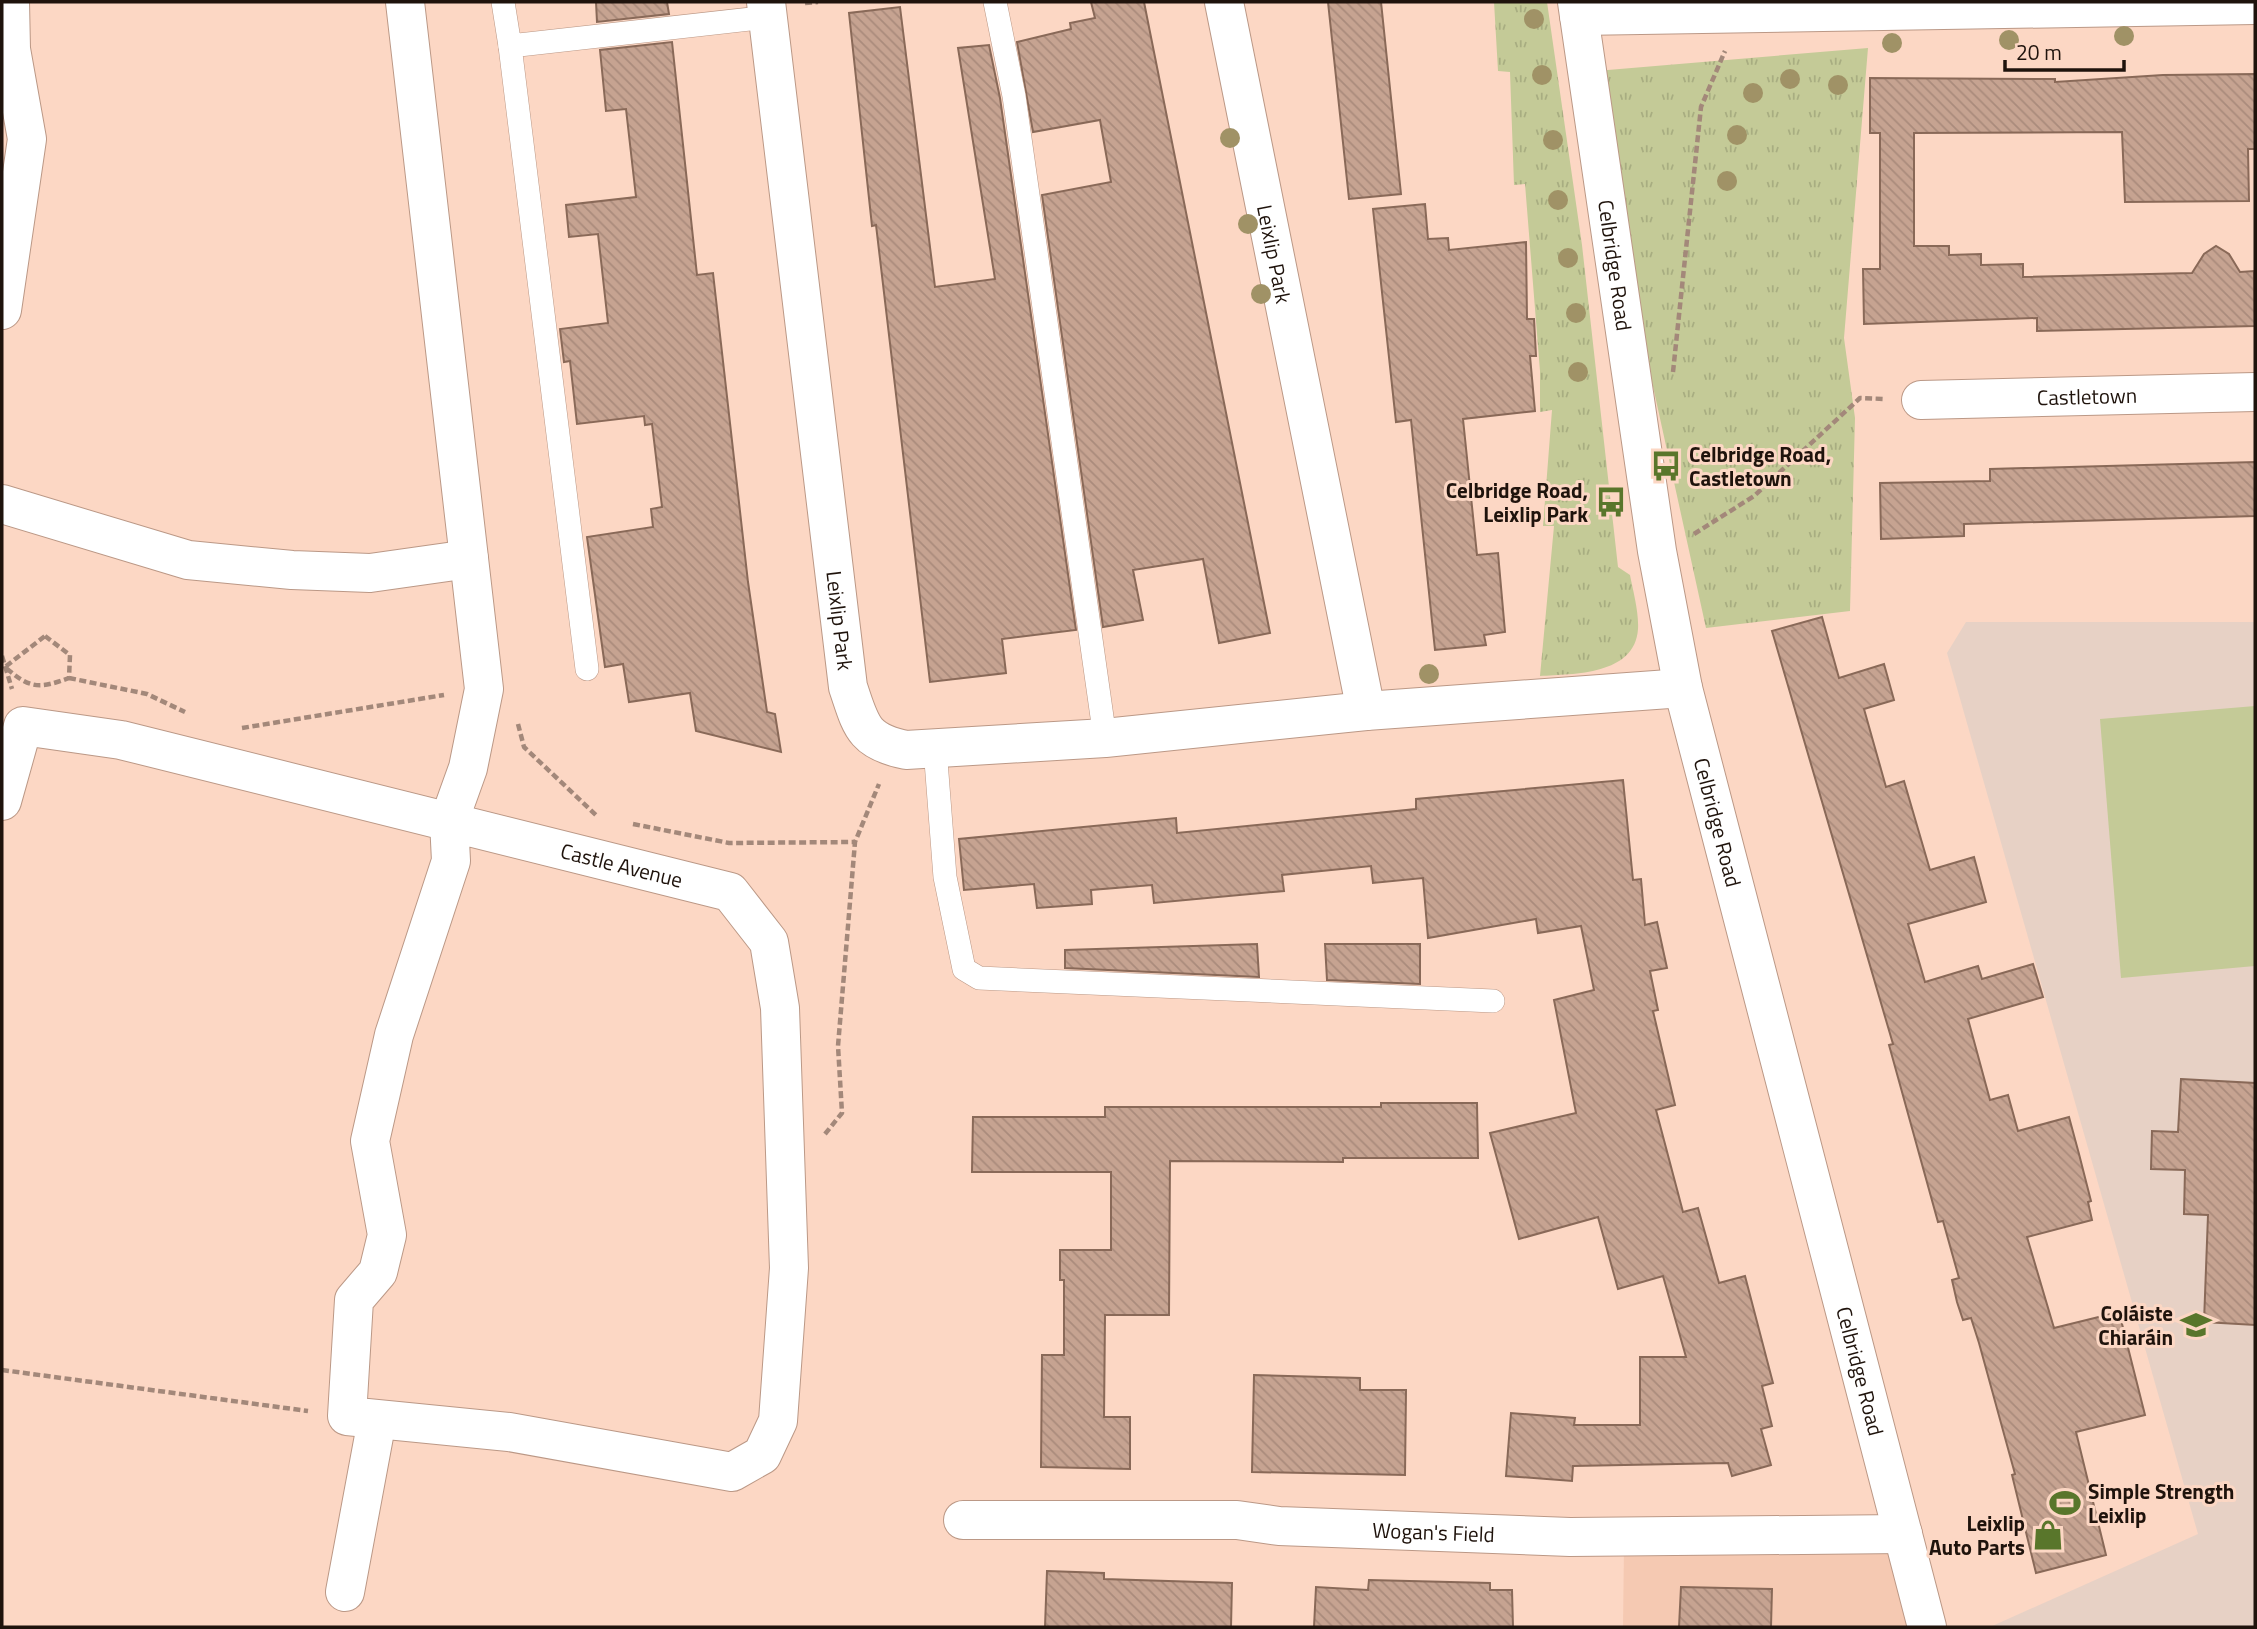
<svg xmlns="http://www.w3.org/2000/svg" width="2257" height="1629" viewBox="0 0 2257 1629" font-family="'Titillium Web',sans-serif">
  <defs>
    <pattern id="grass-tufts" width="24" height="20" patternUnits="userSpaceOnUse" patternTransform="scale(1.75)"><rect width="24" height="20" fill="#c4ca97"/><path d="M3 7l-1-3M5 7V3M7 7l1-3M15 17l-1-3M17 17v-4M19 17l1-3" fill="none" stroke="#a8ad81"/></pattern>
    <pattern id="building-back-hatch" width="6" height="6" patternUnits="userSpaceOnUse" patternTransform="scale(1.75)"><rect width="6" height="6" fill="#c6a391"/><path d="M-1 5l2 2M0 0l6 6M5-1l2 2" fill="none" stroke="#aa8b7c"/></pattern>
  </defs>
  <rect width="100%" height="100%" fill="#fcd7c4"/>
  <path fill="#f5c9b2" d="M1624,1546l264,6 19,75h-284z"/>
  <path fill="#e7d1c5" d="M1966,622h289v1005h-265l208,-93 -251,-881z"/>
  <g fill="url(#grass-tufts)">
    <path d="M1494,2h53l35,243 36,322 12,8c3,16 9,37 8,54 -3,46 -64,45 -98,47l14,-150h-11l9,-116 -12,2v-41l-15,-187 -11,1 -4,-113 -12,-1z"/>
    <path d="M1868,48l-24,290 11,80 -5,193 -144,17 -122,-556z"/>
  </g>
  <path fill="#c4ca97" d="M2255,706v260l-134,12 -21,-259z"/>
  <g fill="url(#building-back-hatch)" stroke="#896958" stroke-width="2">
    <path d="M596,2h71l2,12 -72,8z"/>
    <path d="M1091,2h53l126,631 -51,10 -16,-84 -70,11 10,50 -40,7 -61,-432 69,-13 -11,-62 -67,12 -16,-90 54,-13 -1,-6 25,-5z"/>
    <path d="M1328,2h53l20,192 -52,5z"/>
    <path d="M900,7l35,280 60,-8 -37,-231 31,-3 11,53 76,532 -74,9 4,34 -76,9 -54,-457 -4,1 -23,-213z"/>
    <path d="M672,42l25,233 16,-2 35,309 19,130 8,2 6,38 -85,-21 -6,-38 -61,9 -6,-38 -18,3 -18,-130 66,-10 -2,-18 11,-2 -10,-83 -7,1 -1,-9 -67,8 -7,-63 -6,1 -4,-33 48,-6 -10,-89 -29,3 -3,-32 70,-8 -10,-88 -20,2 -6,-61z"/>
    <path d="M2255,74v75h-7l1,52 -124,1 -3,-70 -208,1v113h35v9l32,-1v11l42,-1v13l169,-4 12,-19 12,-8 13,8 11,18 14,-1 1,55 -218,5v-13l-173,6 -1,-55h17v-136h-10v-55l185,1v3l108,-7z"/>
    <path d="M1425,204l3,35 20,-1 1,12 77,-8 1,77h7l2,37h-6l5,55 -72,8 14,136 21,-2 7,79 -21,3 2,10 -51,5 -24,-230 -15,2 -23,-213z"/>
    <path d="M2255,462v54l-291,8v12l-83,3 -1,-56 110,-2v-12z"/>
    <path d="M1822,617l17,61 45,-14 10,36 -30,9 22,78 18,-6 26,89 44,-13 12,45 -78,22 17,58 53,-16 4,13 51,-15 10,33 -75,22 22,81 18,-5 10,36 51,-14 10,37 12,47 -3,1 4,18 -65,17 27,91 65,-16 26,103 -69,17 30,123 -70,18 -24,-98 3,-1 -36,-131 -8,-25 -8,2 -6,-18 -5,-22 7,-2 -16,-57 -5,1 -49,-177 4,-1 -121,-413z"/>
    <path d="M1623,780l10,100 8,-1 4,46 12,-3 10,46 -17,3 8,39 -5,1 22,94 -19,5 27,102 15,-4 21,75 26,-7 28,107 -11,3 10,40 -11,3 10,36 -39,11 -4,-13 -155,3 -1,15 -66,-5 5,-63 64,5 -1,7h66v-68h46l-23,-81 -45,13 -20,-72 -79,22 -29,-106 86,-20 -22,-113 40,-10 -13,-64 -43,7 -2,-14 -108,19 -5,-60 -50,5 -2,-17 -89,9 2,16 -130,12 -2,-18 -61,5 1,14 -55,4 -3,-24 -70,6 -5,-51 217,-21 1,15 239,-24v-10z"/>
    <path d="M1257,944l2,33 -194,-9v-18z"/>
    <path d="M1325,944h95v40l-93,-4z"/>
    <path d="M2181,1079l74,4v242l-51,-3 4,-107 -24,-1 1,-44 -34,-1 1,-38 26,1z"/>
    <path d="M1381,1103h96l1,55h-135v4l-173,-1 -1,154h-64l-1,102h26v52l-89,-2 1,-112h22v-75h-4v-30h51v-78h-139l1,-55h132v-10h276z"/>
    <path d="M1254,1375l106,3v12h46l-1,85 -153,-3z"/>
    <path d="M1047,1571l57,2v6l128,4 -1,44h-186z"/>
    <path d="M1369,1580l121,3v7h22l1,37h-199l2,-40 52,3z"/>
    <path d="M1681,1587l91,2 -1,38h-92z"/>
  </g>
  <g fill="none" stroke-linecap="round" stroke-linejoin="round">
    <g stroke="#bb9886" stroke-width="24">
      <g id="service">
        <path d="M503,2l7,44 258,-29"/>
        <path d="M995,2l19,94 91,642"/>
        <path d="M510,46l77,623"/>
        <path d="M935,748l10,129 19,92 15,9 514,23"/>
      </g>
    </g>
    <g stroke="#bb9886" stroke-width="40">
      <g id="minor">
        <path id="s1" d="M766,2l82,685c13,38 14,54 58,63l199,-12 261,-27 317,-23"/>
        <path id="s2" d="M1224,2l142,709"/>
        <path d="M1579,16l676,-11"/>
        <path d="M2,310l25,-171 -16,-90 -1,-47"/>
        <path id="s3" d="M1921,400l334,-8"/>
        <path d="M2,504l186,56 104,10 78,3 99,-14"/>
        <path id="s4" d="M2,801l21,-75 98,14 609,152 39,50 11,66 9,260 -11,153 -16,34 -30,17 -223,-40 -162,-16 7,-116 24,-28 9,-37 -17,-94 24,-106 57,-174 -2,-40 19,-53 16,-79 -79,-687"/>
        <path id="s5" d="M963,1520h274l42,6 291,11 333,-3"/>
        <path d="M345,1592l32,-172"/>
      </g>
    </g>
    <g stroke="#bb9886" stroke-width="40">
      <g id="secondary">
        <path id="s6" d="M1577,2l80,549 26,137 244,939"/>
      </g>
    </g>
    <g stroke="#a3887a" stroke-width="4.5" stroke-dasharray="7 3.5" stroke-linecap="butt">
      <path d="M805,3l13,-1"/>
      <path d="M1673,372l28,-265 24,-56"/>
      <path d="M1694,534l60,-38 106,-98 25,1"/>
      <path d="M45,636l25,19 -1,23c-30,11 -39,11 -64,-11z"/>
      <path d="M2,656l10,33"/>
      <path d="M69,678l78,16 38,18"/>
      <path d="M518,724l6,23 73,69"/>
      <path d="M242,728l202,-33"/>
      <path d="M633,824l96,19 126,-1"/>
      <path d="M825,1134l17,-21 -4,-67 17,-204 24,-58"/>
      <path d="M2,1370l306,41"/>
    </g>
    <use href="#service" stroke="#fff" stroke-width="23"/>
    <use href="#minor" stroke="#fff" stroke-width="38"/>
    <use href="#secondary" stroke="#fff" stroke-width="38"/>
  </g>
  <g fill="#a09266">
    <circle cx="1534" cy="19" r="10"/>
    <circle cx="2124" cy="36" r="10"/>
    <circle cx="2009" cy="40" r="10"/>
    <circle cx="1892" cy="43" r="10"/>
    <circle cx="1542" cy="75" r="10"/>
    <circle cx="1790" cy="79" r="10"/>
    <circle cx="1838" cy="85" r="10"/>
    <circle cx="1753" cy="93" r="10"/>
    <circle cx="1737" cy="135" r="10"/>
    <circle cx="1230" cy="138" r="10"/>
    <circle cx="1553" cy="140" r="10"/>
    <circle cx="1727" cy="181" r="10"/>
    <circle cx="1558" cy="200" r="10"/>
    <circle cx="1248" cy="224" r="10"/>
    <circle cx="1568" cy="258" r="10"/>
    <circle cx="1261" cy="294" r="10"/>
    <circle cx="1576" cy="313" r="10"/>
    <circle cx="1578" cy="372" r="10"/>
    <circle cx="1429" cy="674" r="10"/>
  </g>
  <defs>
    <g id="bus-bare" transform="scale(2.415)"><path d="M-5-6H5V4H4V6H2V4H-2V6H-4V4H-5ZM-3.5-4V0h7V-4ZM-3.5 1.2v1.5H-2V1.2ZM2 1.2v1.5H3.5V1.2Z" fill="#59762b" stroke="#fcd7c4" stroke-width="2.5" paint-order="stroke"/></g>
    <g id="school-bare" transform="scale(2.415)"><path d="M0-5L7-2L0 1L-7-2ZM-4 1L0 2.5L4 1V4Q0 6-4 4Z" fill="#59762b" stroke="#fcd7c4" stroke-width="2.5" paint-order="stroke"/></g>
    <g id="stadium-bare" transform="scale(2.415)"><path d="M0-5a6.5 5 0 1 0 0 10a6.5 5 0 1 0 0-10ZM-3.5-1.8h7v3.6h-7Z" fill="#59762b" stroke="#fcd7c4" stroke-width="2.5" paint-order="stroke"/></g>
    <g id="shop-bare" transform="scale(2.415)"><path d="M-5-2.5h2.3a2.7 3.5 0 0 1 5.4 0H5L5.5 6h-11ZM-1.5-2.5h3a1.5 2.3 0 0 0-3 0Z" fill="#59762b" stroke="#fcd7c4" stroke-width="2.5" paint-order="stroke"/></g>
  </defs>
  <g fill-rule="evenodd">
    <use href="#bus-bare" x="1666" y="466"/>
    <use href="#bus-bare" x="1611" y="502"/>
    <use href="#school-bare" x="2196" y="1325"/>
    <use href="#stadium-bare" x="2065" y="1503"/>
    <use href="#shop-bare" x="2048" y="1535"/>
  </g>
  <g text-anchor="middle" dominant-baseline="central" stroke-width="6" stroke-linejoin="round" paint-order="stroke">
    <g font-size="21" fill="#1f130c" stroke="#fcd7c4">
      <text stroke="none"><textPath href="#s2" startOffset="257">Leixlip Park</textPath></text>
      <text stroke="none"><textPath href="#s6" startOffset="266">Celbridge Road</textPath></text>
      <text stroke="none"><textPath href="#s3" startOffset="166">Castletown</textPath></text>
      <text stroke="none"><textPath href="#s1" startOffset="623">Leixlip Park</textPath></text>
      <text stroke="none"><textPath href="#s6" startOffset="833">Celbridge Road</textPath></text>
      <text stroke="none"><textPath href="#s4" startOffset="693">Castle Avenue</textPath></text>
      <text stroke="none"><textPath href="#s6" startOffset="1400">Celbridge Road</textPath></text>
      <text stroke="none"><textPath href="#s5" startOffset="471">Wogan's Field</textPath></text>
    </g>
    <g font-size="21" font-weight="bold" fill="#1f130c" stroke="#fcd7c4" text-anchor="end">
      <text x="1689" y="454" text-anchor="start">Celbridge Road,<tspan x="1689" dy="24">Castletown</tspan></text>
      <text x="1588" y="490">Celbridge Road,<tspan x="1588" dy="24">Leixlip Park</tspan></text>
      <text x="2173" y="1313">Coláiste<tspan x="2173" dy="24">Chiaráin</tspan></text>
      <text x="2088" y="1491" text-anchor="start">Simple Strength<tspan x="2088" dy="24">Leixlip</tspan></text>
      <text x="2025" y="1523">Leixlip<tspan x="2025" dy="24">Auto Parts</tspan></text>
    </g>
  </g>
  <rect width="2257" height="1629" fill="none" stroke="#1f130c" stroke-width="7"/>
  <path d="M2005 60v10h119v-10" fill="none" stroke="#1f130c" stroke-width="3.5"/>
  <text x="2016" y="60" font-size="21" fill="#1f130c" stroke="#fcd7c4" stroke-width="5" paint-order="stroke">20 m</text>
</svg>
